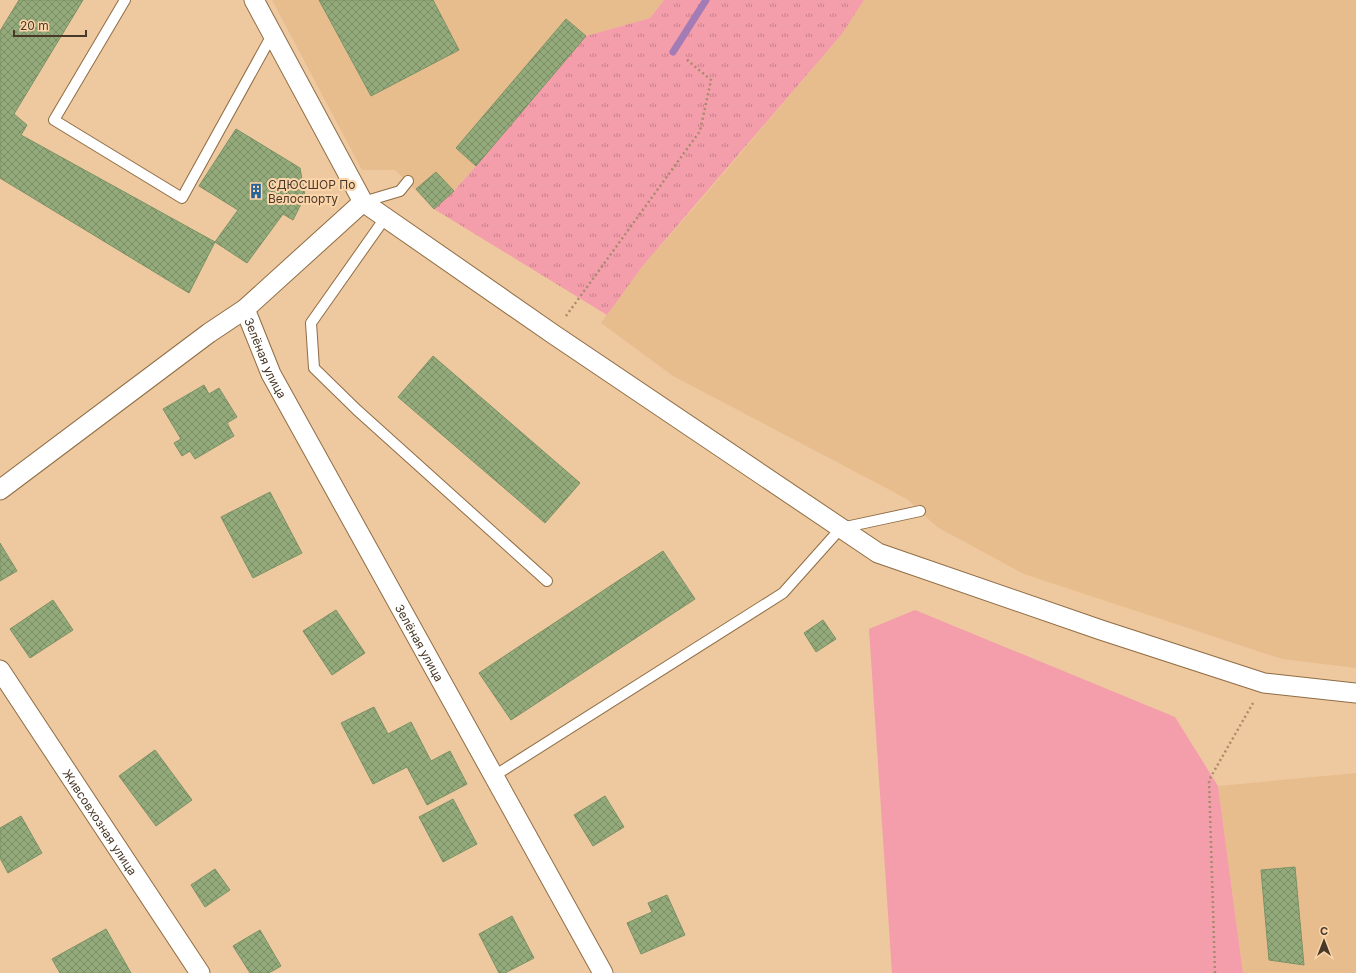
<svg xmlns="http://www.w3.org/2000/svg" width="1356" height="973" viewBox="0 0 1356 973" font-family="Inter,sans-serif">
  <defs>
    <pattern id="grass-tufts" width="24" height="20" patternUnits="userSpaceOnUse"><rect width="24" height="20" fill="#f49dab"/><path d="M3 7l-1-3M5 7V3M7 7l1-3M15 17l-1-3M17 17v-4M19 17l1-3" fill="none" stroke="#c8818b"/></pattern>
    <pattern id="building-cross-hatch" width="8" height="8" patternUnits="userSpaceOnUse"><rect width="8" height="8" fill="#93aa7b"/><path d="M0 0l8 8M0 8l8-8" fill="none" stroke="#7a8b65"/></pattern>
  </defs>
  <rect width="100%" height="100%" fill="#eec89e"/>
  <g fill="#e8bd8e">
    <path d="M272,0h392l-14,18 -64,18 -110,130 -22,25 -20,18 -39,-39h-33z"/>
    <path d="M864,0h492v668l-74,-9 -258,-85 -87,-47 -30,-28 -234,-123 -72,-53 32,-46 61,-69 148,-174z"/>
    <path d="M1356,773v200h-113l-25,-187z"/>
  </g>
  <path fill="url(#grass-tufts)" d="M664,0h200l-22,34 -201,234 -34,47 -173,-106 20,-18 22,-25 110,-130 64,-18z"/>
  <path fill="#f49dab" d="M915,610l260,107 43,69 25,187h-351l-23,-344z"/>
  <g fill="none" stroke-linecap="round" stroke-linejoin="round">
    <path stroke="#a37bb5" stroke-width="7" d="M673,52l33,-52"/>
  </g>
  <g fill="url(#building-cross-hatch)" stroke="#7c9265">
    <path d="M19,0h64l-69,114 13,11 -6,10 194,107 -26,51 -189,-115v-147z"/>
    <path d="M319,0h114l26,50 -88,46z"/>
    <path d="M566,19l20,17 -110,130 -20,-18z"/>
    <path d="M236,129l64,39 5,28 -12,24 -10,-6 -36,49 -32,-21 23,-32 -39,-24z"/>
    <path d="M436,172l18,19 -20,18 -18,-20z"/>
    <path d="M433,356l147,127 -35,40 -147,-126z"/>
    <path d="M204,385l5,9 10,-6 18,29 -10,6 7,13 -39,23 -5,-8 -8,5 -8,-13 7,-4 -18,-30z"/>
    <path d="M270,492l32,61 -49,25 -32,-61z"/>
    <path d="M0,543l17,28 -17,10z"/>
    <path d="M663,551l32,48 -184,121 -32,-47z"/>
    <path d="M53,600l20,30 -43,28 -20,-29z"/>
    <path d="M336,610l29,43 -33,22 -29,-44z"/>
    <path d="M823,620l13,19 -20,13 -12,-19z"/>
    <path d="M374,707l14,27 23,-12 20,39 19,-10 17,33 -40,21 -20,-38 -34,17 -32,-61z"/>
    <path d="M155,750l37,50 -36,26 -37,-50z"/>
    <path d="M605,796l19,31 -31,19 -19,-31z"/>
    <path d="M453,799l24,45 -34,18 -24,-45z"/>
    <path d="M21,816l21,37 -34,20 -8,-15v-30z"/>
    <path d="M1295,867l9,98 -35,-5 -8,-90z"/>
    <path d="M215,869l15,21 -25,17 -14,-22z"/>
    <path d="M667,895l18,40 -44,19 -14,-31 25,-11 -4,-9z"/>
    <path d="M512,916l22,42 -29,15h-6l-20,-39z"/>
    <path d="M106,929l25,44h-71l-8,-14z"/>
    <path d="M260,930l21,36 -12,7h-19l-17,-27z"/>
  </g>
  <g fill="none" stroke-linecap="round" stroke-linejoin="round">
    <g stroke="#8f6d45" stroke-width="12">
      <g id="lane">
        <path d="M125,0l-71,120 128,78 90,-163"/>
        <path d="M363,202l37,-11 8,-10"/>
        <path d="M385,218l-74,105 3,45 43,42 190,171"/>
        <path d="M494,776l289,-183 58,-65 79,-17"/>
      </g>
    </g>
    <g stroke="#8f6d45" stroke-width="21">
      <g id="street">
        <path d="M254,0l109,202 190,132 325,219 223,77 163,53 92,10"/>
        <path id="s1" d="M245,309l26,65 332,599"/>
        <path d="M0,490l209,-157 36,-24 118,-107"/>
        <path id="s2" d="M0,670l200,303"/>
      </g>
    </g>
    <g stroke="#a88b6c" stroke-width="2.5" stroke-dasharray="2 3" stroke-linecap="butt">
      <path d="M566,316l134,-185 11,-51 -26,-22"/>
      <path d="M1215,973l-6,-193 44,-77"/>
    </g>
    <use href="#lane" stroke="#fff" stroke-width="10"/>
    <use href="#street" stroke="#fff" stroke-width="19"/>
  </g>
  <defs>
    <g id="building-bare" transform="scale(1.2)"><path d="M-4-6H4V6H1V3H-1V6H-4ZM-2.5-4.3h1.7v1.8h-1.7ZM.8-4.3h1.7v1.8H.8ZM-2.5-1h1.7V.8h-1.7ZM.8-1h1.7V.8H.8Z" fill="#27639a" stroke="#fcd5ab" stroke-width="2.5" paint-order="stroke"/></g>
  </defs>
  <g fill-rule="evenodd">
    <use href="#building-bare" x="256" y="191"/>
  </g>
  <g text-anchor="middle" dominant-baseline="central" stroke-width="4" stroke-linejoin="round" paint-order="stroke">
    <g font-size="12" fill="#493928" stroke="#fcd5ab" text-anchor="start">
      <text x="268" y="184">СДЮСШОР По<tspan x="268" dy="14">Велоспорту</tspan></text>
    </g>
    <g font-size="12" fill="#493928" stroke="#fcd5ab">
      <text stroke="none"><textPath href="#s1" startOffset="53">Зелёная улица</textPath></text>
      <text stroke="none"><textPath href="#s1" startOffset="377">Зелёная улица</textPath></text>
      <text stroke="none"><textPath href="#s2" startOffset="182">Живсовхозная улица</textPath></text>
    </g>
  </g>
  <g transform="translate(1324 941)" stroke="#fcd5ab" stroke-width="3" paint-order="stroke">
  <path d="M0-3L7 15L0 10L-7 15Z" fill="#493928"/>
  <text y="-6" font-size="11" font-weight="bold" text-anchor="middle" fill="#493928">С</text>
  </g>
  <path d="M14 30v6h72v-6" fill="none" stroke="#493928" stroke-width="2"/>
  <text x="20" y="30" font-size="12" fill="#493928" stroke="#fcd5ab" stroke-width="3" paint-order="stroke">20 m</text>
</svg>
